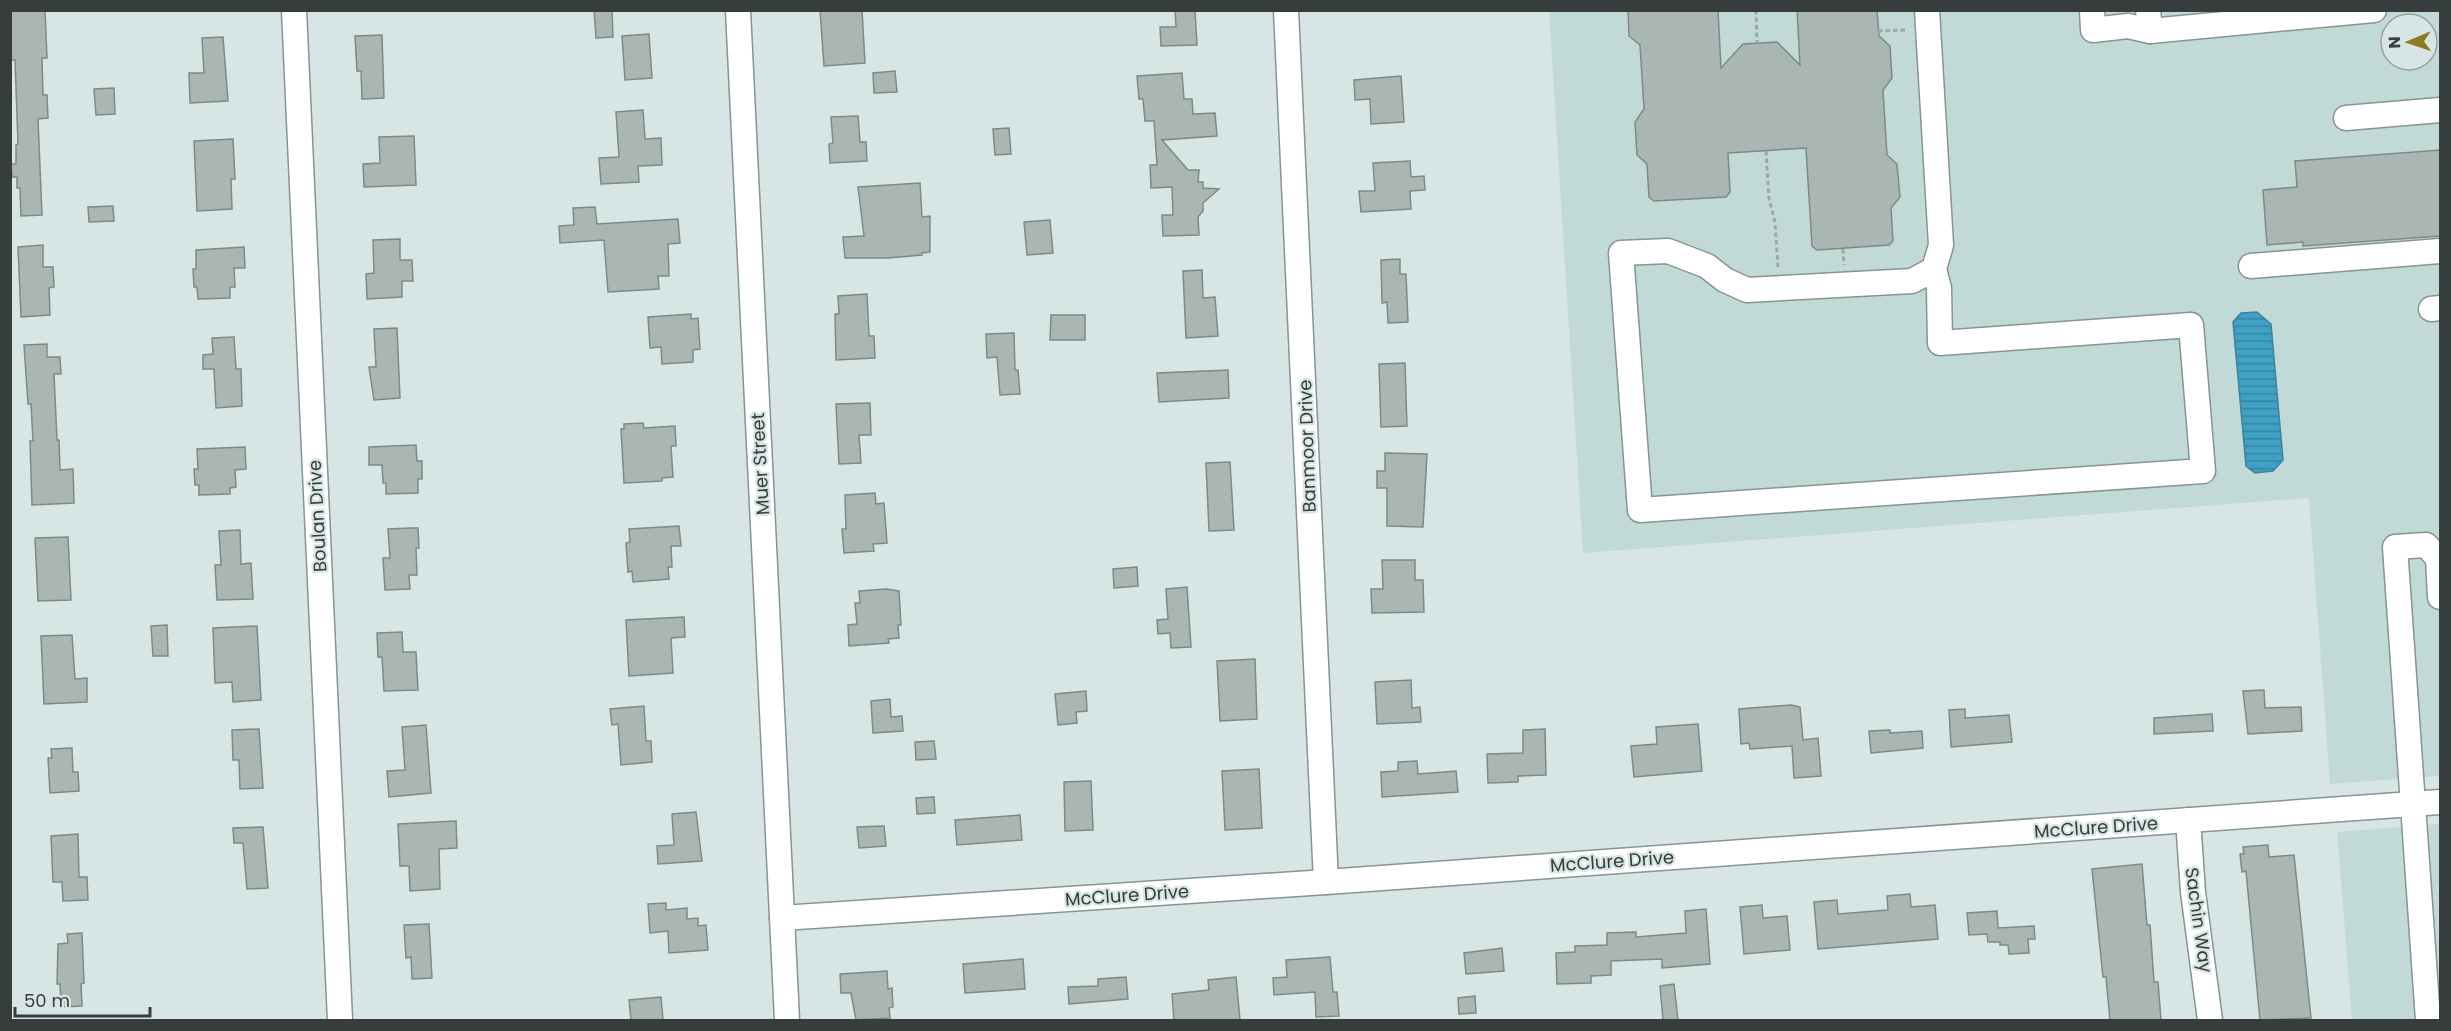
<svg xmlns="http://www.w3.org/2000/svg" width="2451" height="1031" viewBox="0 0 2451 1031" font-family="Poppins,sans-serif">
  <defs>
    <pattern id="water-rules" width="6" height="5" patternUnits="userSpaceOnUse" patternTransform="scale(1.5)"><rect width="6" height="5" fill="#40a1c4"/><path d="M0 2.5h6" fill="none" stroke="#3684a0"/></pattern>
  </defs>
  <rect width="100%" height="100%" fill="#d7e6e4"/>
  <g fill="#c2dad7" fill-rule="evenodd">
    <path d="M1549,11h891v765l-110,8 -21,-286 -726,55zM2391,24h36v36h-36z"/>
    <path d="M2440,824v196h-88l-15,-188z"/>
  </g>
  <path fill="url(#water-rules)" stroke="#3d839b" stroke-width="1.5" d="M2257,312l14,12 12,136 -10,11 -18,2 -9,-7 -13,-144 8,-9z"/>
  <g fill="#a9b6b1" stroke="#7e8a85" stroke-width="1.5">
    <path d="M10,10h35l2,48h-5l1,37h4l1,23 -10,1 4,96 -21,1 -1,-28h-3v-11h-5l-1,-13h5v-19l2,-1 -3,-84h-5z"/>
    <path d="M594,10h18l1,27 -17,1z"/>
    <path d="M820,10h42l3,53 -41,3z"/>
    <path d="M1175,10h20l2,35 -36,1 -1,-19h16z"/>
    <path d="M1628,10h90l3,58 22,-24 34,-2 23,23 -3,-55h80l2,26 11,10 2,32 -9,12 4,65 10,9 3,33 -9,11 2,33 -4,4 -72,5 -5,-4 -6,-98 -78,5 2,39 -4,5 -72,4 -5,-4 -2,-33 -10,-9 -2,-33 9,-13 -4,-64 -11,-9z"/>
    <path d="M649,34l3,44 -27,2 -3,-44z"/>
    <path d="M382,35l2,63 -22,1 -1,-28h-4l-2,-35z"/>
    <path d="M223,37l5,64 -38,2 -1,-30h15l-2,-35z"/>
    <path d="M895,71l2,21 -23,1 -1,-20z"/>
    <path d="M1182,73l2,26h8l1,15 22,-1 2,23 -55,4 26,30h11l-1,12h5v6l16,1 -16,14v8l-5,6 1,18 -36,1 -1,-21h11l-1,-28 -21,1 -1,-23h7l-3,-44h-9l-2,-22h-4l-2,-23z"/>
    <path d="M1401,76l3,46 -33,2 -1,-25 -15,1 -1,-20z"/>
    <path d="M114,88l1,26 -19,1 -2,-26z"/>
    <path d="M643,110l2,29 16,-1 1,27 -24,1 1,16 -38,2 -2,-26 20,-1 -3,-45z"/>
    <path d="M858,116l2,26h6l1,19 -37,2 -1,-19 4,-1 -2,-26z"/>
    <path d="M1009,128l2,26 -16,1 -2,-26z"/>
    <path d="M414,136l2,49 -52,2 -1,-23 17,-1 -1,-26z"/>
    <path d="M233,139l2,40h-4l1,30 -35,2 -3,-70z"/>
    <path d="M2440,150v86l-137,10v-4l-36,3 -4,-55 34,-3 -2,-26z"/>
    <path d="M1410,161l1,16 13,-1 1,14 -15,1 1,18 -50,3 -2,-21h16l-2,-28z"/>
    <path d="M920,183l2,34 8,-1v36l-8,1v2l-34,3h-43l-2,-21 21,-1 -6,-49z"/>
    <path d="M113,206l1,15 -25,1 -1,-15z"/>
    <path d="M595,207l2,17 81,-5 2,24 -12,1 1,32h-11l1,13 -51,3 -4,-52 -44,3 -1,-17 15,-1 -1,-17z"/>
    <path d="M1050,220l3,33 -26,2 -3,-33z"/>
    <path d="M400,239v21h12l1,21h-11v16l-35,2 -1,-25 8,-1 -1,-33z"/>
    <path d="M43,245v22h10l1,20 -5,1 1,27 -29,2 -3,-70z"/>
    <path d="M244,247l1,21h-11l1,19h-5v11l-32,1 -1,-12h-3l-1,-18h3v-19z"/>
    <path d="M1400,259v15h6l2,48 -20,1 -1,-21 -5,1 -1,-43z"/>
    <path d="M1202,270l1,28 12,-1 3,39 -32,2 -3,-67z"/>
    <path d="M867,294l2,42h5l1,22 -39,2 -1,-46h4l-1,-18z"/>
    <path d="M691,314v5l7,-1 2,31 -7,1v12l-31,2 -1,-17 -11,1 -2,-31z"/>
    <path d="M1051,315h34v25h-35z"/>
    <path d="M397,328l3,70 -26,2 -5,-33h7l-2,-38z"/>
    <path d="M1014,333l1,37h3l2,24 -20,1 -3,-38 -10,1 -1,-24z"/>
    <path d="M234,337l2,32h5l1,37 -26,2 -2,-39h-11v-14l10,-1 -1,-16z"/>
    <path d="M47,344v13h13l1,17h-7l3,66h2l1,30 13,-1 1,34 -42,2 -2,-64h3l-2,-37h-3l-4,-59z"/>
    <path d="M1405,363l2,63 -26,1 -2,-63z"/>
    <path d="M1228,370l1,28 -70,4 -2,-29z"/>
    <path d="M870,403l1,32h-12l2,28 -22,1 -3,-60z"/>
    <path d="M643,423l1,5 31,-2 1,20h-5l2,31 -11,1v3l-38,2 -3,-54h3v-5z"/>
    <path d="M416,445l1,16h5v18h-4v14l-32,1v-11h-3l-1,-18h-13v-18z"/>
    <path d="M245,447l1,22 -11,1 1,17 -6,1v6l-31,1v-10h-4l-1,-16h4l-1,-20z"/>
    <path d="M1385,453l42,1 -4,73 -36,-1v-38h-10v-17h8z"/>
    <path d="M1230,462l4,68 -25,1 -3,-68z"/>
    <path d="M875,493l1,11 8,-1 3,40 -14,1 1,7 -30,2 -2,-24h4l-1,-34z"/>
    <path d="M679,526l2,20h-10l1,21h-4l1,12 -36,3 -1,-11 -4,1 -2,-29 4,-1 -1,-13z"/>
    <path d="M411,528h7l1,20h-3l1,27h-8l1,14 -25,1 -2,-32h7l-2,-29z"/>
    <path d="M240,530l1,34 10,-1 2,36 -36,1 -2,-35h6l-2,-34z"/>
    <path d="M68,537l3,63 -33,1 -3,-63z"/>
    <path d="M1382,560h33v20h8l1,32 -52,1 -1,-24h12z"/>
    <path d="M1137,567l1,19 -24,2 -1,-19z"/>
    <path d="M1187,587l4,60 -20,1 -1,-15 -12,1 -1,-14 11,-1 -2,-30z"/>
    <path d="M886,589l13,2 2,34h-3l1,13 -11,1 1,4 -40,3 -1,-21 9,-1 -2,-21h5l-1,-12z"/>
    <path d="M684,617l1,20 -14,1 2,35 -44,3 -3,-56z"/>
    <path d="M167,625l1,31h-15l-2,-30z"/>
    <path d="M257,626l4,74 -28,2 -1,-20 -17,1 -2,-55z"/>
    <path d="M402,632l1,20h13l2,38 -34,1 -2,-34h-4l-1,-24z"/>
    <path d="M72,635l3,44 12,-1v24l-43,2 -3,-68z"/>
    <path d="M1255,659l2,60 -37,2 -3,-60z"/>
    <path d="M1411,680l1,28 8,-1 1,15 -44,2 -2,-42z"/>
    <path d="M2264,690l1,18 36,-1 1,24 -54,3 -5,-43z"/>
    <path d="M1086,691l1,20 -11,1 1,11 -19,2 -3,-31z"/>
    <path d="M890,699l1,18 11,-1 1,15 -30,2 -2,-32z"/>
    <path d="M1791,705l9,2 3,33 15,-2 3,38 -27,2 -2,-32 -42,3 -1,-6 -8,1 -2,-35z"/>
    <path d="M644,706l2,35h5l1,21 -31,3 -3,-41 -6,1 -2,-16z"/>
    <path d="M1965,709v9l44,-3 3,27 -61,5 -2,-37z"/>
    <path d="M2212,714l1,17 -59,3v-16z"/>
    <path d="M1698,724l4,47 -68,6 -3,-31 26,-2 -1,-17z"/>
    <path d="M426,725l5,68 -42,4 -2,-26 18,-1 -3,-43z"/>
    <path d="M259,729l4,59 -23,1 -1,-29h-6l-1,-30z"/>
    <path d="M1545,729l1,46 -28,1v6l-30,1 -1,-29 36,-1v-23z"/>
    <path d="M1890,730v3l32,-2 1,17 -52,5 -2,-22z"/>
    <path d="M934,741l2,18 -20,1 -1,-18z"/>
    <path d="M72,748l1,24h5l1,19 -29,2 -2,-35h4l-1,-9z"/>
    <path d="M1417,761l1,13 38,-3 2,21 -76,5 -1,-25 17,-1v-9z"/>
    <path d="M1259,769l3,59 -37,2 -3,-59z"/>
    <path d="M1091,781l2,49 -28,1 -1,-49z"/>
    <path d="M934,797l1,16 -18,1 -1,-16z"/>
    <path d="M696,812l6,49 -44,3 -1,-18 17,-1 -2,-31z"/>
    <path d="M1020,815l2,25 -65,5 -2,-25z"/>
    <path d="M456,821l1,27 -18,1 1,40 -30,2 -1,-25h-9l-2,-42z"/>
    <path d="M884,826l2,20 -27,2 -2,-21z"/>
    <path d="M263,827l5,61 -21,1 -4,-46h-9l-1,-15z"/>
    <path d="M78,834l1,43h8l1,23 -25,1 -1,-19h-9l-2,-46z"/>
    <path d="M2268,845l1,12 25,-2 17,163 -51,2 -14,-149 -4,1 -2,-18h4l-1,-7z"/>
    <path d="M2142,864l5,61h3l4,57h4l3,38h-51l-4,-43h-3l-11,-108z"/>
    <path d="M1910,894l1,13 24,-2 3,34 -120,10 -4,-47 23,-2 1,14 50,-4 -1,-14z"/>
    <path d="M666,903v7l21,-2v11l11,-1v8l8,-1 2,25 -39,3 -1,-22 -18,2 -2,-29z"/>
    <path d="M1762,905l1,13 24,-2 3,34 -46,4 -4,-47z"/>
    <path d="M1706,909l4,55 -48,4v-9l-51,2v14l-20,1v7l-34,1 -1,-31 19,-1v-6l32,-1v-12l29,-1v5l50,-4 -1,-22z"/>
    <path d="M1997,911l1,17 36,-2 1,13h-7l1,14 -20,1 -1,-9h-8v-3h-12l-1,-8 -18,1 -2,-22z"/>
    <path d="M429,924l3,54 -20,1 -1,-22 -5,1 -2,-33z"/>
    <path d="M82,933l2,50 -3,1 1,22 -21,1 -1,-23h-3l1,-40 10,-1 -1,-9z"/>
    <path d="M1502,948l2,23 -38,3 -2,-21z"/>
    <path d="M1330,957l3,35h4l2,24 -23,1 -1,-25 -41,3 -1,-17 14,-1 -1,-17z"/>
    <path d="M1023,959l2,30 -60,4 -2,-29z"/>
    <path d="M887,971l1,18 4,-1 1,19 -4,1 1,10 -34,2 -5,-27h-10l-1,-19z"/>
    <path d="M1126,977l2,22 -59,5 -1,-17 30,-1v-7z"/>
    <path d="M1236,977l4,43h-66l-2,-26 37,-4 -1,-10z"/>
    <path d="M1674,984l4,36h-15l-3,-34z"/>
    <path d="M1475,996l1,17 -17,1 -1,-16z"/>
    <path d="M661,997l2,23h-32l-2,-20z"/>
  </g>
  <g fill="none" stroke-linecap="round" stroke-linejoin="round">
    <g stroke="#869493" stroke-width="27">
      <g id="minor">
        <path d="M294,10l46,1010"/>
        <path d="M738,10l49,1010"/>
        <path d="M1286,10l40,872"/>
        <path d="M1927,10l14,235 -7,24 -22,12 -165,9 -22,-10 -18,-14 -39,-15 -47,2 19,257 563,-39 -12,-146 -251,18 -1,-55 -5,-19"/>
        <path d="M2092,10l1,20 35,-4 22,5"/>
        <path d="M2148,10l2,21 224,-21"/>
        <path d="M2346,118l94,-8"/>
        <path d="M2251,266l189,-15"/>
        <path d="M2431,309l9,-1"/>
        <path d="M2188,820l5,72 17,128"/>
        <path d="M782,918l544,-36 1114,-80"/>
        <path d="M2428,1020l-33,-473 31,-2 12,13 2,39"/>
      </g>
    </g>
    <g stroke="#9ca8a6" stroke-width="3" stroke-dasharray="4.5 3" stroke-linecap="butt">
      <path d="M1756,10l1,33"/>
      <path d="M1878,31l30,-1"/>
      <path d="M1766,151l3,48 6,23 3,46"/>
      <path d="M1843,249l1,16"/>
    </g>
    <use href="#minor" stroke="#fff" stroke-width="24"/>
  </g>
  <g text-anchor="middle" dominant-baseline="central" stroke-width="4.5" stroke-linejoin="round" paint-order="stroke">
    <g font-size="18" fill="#373d3c" stroke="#d7e6e4">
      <text transform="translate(1307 446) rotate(-92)">Banmoor Drive</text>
      <text transform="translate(760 464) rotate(-93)">Muer Street</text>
      <text transform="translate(317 516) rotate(-93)">Boulan Drive</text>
      <text transform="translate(2096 827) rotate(-4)">McClure Drive</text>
      <text transform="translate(1612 861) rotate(-4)">McClure Drive</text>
      <text transform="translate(1127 895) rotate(-4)">McClure Drive</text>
      <text transform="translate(2199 920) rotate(82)">Sachin Way</text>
    </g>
  </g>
  <rect width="2451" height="1031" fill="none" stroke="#373d3c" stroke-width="24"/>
  <g transform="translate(2409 42) rotate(268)"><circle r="28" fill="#d7e6e4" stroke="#97a2a1" stroke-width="1.5"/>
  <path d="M0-4.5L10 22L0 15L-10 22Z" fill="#8f7a20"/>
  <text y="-9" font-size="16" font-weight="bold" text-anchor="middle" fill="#373d3c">N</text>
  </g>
  <path d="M15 1007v9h135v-9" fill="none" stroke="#373d3c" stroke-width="3"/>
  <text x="24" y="1007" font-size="18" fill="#373d3c" stroke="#d7e6e4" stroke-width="4.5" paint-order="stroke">50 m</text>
</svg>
